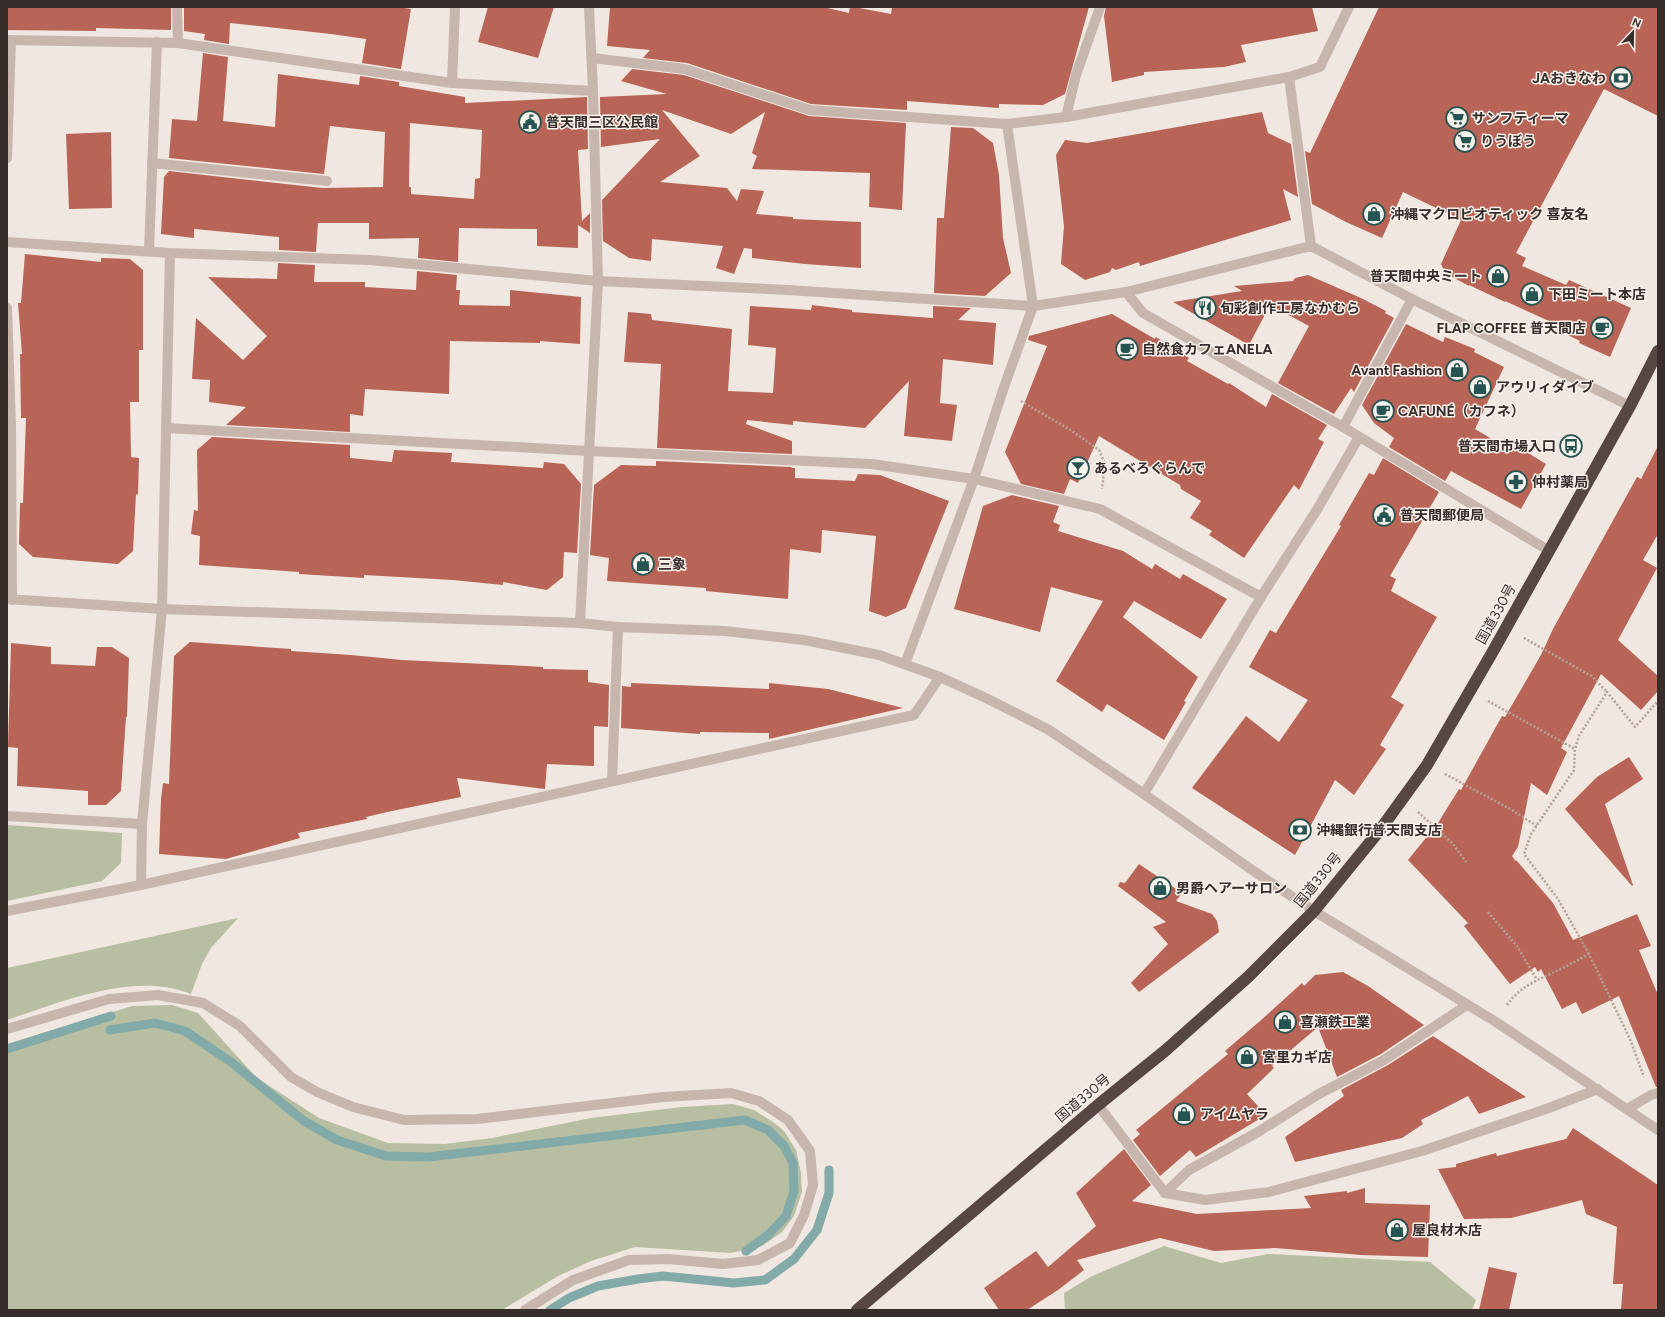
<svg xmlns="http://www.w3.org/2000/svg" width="1665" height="1317" viewBox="0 0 1665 1317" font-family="Figtree,'Noto Sans JP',sans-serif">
  <rect width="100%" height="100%" fill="#f0e7e0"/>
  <g fill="#b7bea2">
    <path d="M8,825l114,8 -1,30 -19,18 -95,20z"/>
    <path d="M238,918l-27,30 -9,16 -11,30c-57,-23 -129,8 -184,26v-52z"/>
    <path d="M172,1005l26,8 59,65 62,40 69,25 57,1 47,-6 99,-20 91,-11 51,-3 21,6 19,12 11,9 12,19 5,23 1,19 -8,24 -12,16 -20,14 -31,7 -96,-6 -44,14 -33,15 -56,34h-495v-266l125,-38z"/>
    <path d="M1164,1246l57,17 47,-9 162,8 46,38 -4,10h-407l-1,-17 28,-17z"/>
  </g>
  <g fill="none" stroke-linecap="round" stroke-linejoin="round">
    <g stroke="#82aaa8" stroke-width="9">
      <path d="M110,1030l45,-7 30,8 46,31 73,59 33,19 49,16 42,1 317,-37 23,10 16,16 9,17 1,28 -8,25 -18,19 -22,16"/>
      <path d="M7,1049l104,-33"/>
      <path d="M550,1310l19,-12 29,-12 40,-7 25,-3 71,7 31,-3 29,-21 23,-29 12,-37v-23"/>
    </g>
  </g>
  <g fill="#b86456" fill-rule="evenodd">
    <path d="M7,7h164v23l-75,-2v3l-89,-1z"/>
    <path d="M184,7h214l13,2 -10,60 -39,-6 4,-24 -35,-5 -101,-11 -1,21 -25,-4 1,-6 -21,-3z"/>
    <path d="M488,7h66l-16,51 -60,-16z"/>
    <path d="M610,7h213l26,6 1,-6h4l37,7 1,-7h197l-24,87 -22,11 -44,-1v4l-92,-7v9l-96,-6 -124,-41 -44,-5 7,-8 -43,-4z"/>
    <path d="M1106,7h206l6,24 -77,14 5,17 -22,5 -80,5v3l-32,7 -8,-66z"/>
    <path d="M1379,7h279v109l-54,-27 -88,164 10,5 -4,8 44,19 3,-5 62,28 -21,49 -31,-14 1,-2 -33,-16 2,-4 -44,-20v1l-36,-17v1l-24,-13 -4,-9 20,-44 -58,-28 -21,46 -36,-16 -34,-18 -7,-53 5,2z"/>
    <path d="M203,53l25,4 -5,64 52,6 3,-53 81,11 1,-9 39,6v4l66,11v6l122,-6 1,52 -10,1 4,71 8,-8v20l-12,-8v23l-41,-2v-17l-78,-1 -1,34 -40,-4 1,-20 -50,1v-16h-51l-2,29 -37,-2v-13l-85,-8v9l-33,-4 3,-57 5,-6 153,17 61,-1 2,-55 -55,-6 -6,48 -155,-16 3,-39 25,2zM410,123l72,7 -2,48 -5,1 -1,20 -63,-5v-7h-2z"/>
    <path d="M632,69l52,6 125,41 97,7 -4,87 -33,-3 1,-34 -118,-4 5,-13 -5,-3 13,-41 -34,22 -69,-24 38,46 -40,26 67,6 10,13 4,-12 23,2 -8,23 37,3v2l68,3v46l-56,-4 -53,-6v-9l-8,-1 -10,26 -18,-6 7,-22 -71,-7 -1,22 -22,-3 -26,-17 -1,-41 58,-61 -59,8 -1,-50 67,-3 -46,-13z"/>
    <path d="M1262,112l6,21 23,11 7,53 -15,-8 8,31 -151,46 -1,-4 -23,8 -4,-2 -2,4 -25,8 -24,-16 3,-38 -8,-71 9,-15 22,3z"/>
    <path d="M951,127l22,1 20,15 6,32 4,63 8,35 -26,23 -51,-3 3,-75h7z"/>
    <path d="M111,132l1,76 -43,1 -3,-75z"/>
    <path d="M25,254l76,8v-4l29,1 13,11v80h-4v52h-9l1,55 8,1 -1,37 -2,-1 -3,57 -15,13 -85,-7 -14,-13 1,-41h3l3,-85h-5l-1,-64h2l-4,-51h3z"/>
    <path d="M278,263l37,2 -1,17h51v5l51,3 1,-19 40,4 -1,15h4l-1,15 51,1v-16l71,7 -1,47 -40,-3v2l-90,-2 -1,53 -84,-5 -2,27 -13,-2v18l-124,-7 20,-18 -37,-5 1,-22 -18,-1 4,-61 47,42 24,-24 -59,-59 69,2z"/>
    <path d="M1308,275l53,23 25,13 -1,2 9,5 -40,74 -3,-4 -17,26 -56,-31 31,-57 -39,-21 -21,40 -76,-43 69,-11 -8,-5 59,-5 2,-3z"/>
    <path d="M812,305l40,5v2l81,6v-12l38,2 -13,12 38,3 -3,42 -50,-6 -3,44 17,2 -5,36 -48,-5 5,-55 -44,47 -72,-7v4l-46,-5 -1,4 46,17v13l-135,-6 4,-84 -37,-2 4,-50 23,2 1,6 80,9 -4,62 45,2 3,-45 -28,-3 2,-39 61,4z"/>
    <path d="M1112,314l43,25 1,-2 33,21 -2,3 41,23 1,-1 37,24 6,-13 55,31 -9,14 6,3 -25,48 -5,-5 -50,73 -35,-23 3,-4 -22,-13 11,-17 -20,-12 -1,-4 -81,-49 -21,47 -8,-4 -6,15 -43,-10 -16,-32 42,-106 -19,-6 1,-4z"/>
    <path d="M1406,324l37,18 2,-5 30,12 -1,3 30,15 -29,62 37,22 3,-6 31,19 -25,45 -70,-38 -6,10 -56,-34 5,-9 -20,-15 -12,-18z"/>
    <path d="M212,437l138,8v13l42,4 2,-12 58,3 -1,9 92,6 1,-6 20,2 17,20 -4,69 -13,-1 -1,25 -16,13 -44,-8v3l-50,-5 -89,-5v3l-65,-4v-2l-100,-7 1,-29 -9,-2 3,-24 4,1 -1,-61z"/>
    <path d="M1658,446v88l-15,26 14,8 -39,72 40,36v15l-17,19 -40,-36 -40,74 6,4 -20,43 -16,-12 -13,64 -6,9 3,4 -1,2 2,-2 37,43 20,37 64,-26 14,32 -12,4 19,45v92h-2l-37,-91 -37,18 -6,-12 -14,7 -21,-40 -3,3 -3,-5 -25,17 -46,-58 4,-3 -60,-63 30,-37 21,-34 2,1 41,-74 3,1 36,-62 12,-26 84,-152 4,2z"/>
    <path d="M1383,458l56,34 -49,84 6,3 -5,12 46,26 -46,80 13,8 -24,40 6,4 -32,46 -19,-15 -40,75 -103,-67 54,-72 33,26 29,-42 -59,-33 21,-37 6,3 65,-107 -2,-1 30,-52 5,2z"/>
    <path d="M656,461l136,6 -1,1h4v10l60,3 3,-7 22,1 69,26 -43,107 -20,9 -17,-6 7,-75 -54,-6 -1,23 -31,-4 -2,50 -82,-8v-3l-99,-7 2,-23 -19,-3 4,-70 27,-20 35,1z"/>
    <path d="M1012,495l47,11 -6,16 7,3 -2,6 65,20 29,18 3,-5 25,15 3,-5 44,25 -26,40 -67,-38 -11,16 75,60 -14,24 2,1 -22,38 -57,-36 -5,8 -46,-31 47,-80 -52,-14 -11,45 -86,-23 29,-103z"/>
    <path d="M190,642l101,7v2l60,4 51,5 104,5 37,2v2l45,1v12l21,3 -1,42 -14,-1v40l-47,-2 -2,25 -88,-11 4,19 -74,15 -21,5 1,2 -69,14 2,5 -74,21 -67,-5 2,-55 2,-16 6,1 5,-128z"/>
    <path d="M11,643l40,4v17l44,2 2,-19h15l17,11 -2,59h-1l-5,74 -15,14h-18v-14l-71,-5 1,-38 -10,-1z"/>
    <path d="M631,683l138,6v-6l59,6 75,19 -134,31v-6l-69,-1v2l-79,-6 1,-42 9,1z"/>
    <path d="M1629,757l14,22 -38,25 28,81 -1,1 -67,-77 32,-32z"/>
    <path d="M1139,864l43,29 -6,8 36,13 5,7 2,11 -80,60 -8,-9 37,-39 -15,-17 13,-5 -48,-36 2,-4 5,1z"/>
    <path d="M1343,972l25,14 56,39 -43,29 -44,23 -19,-50 -46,39 2,2 -27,26 19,21 -70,42 -6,-7 -30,26 -27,-36 7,-6 -4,-4 92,-76 -3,-3 35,-30 42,-38 2,3 11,-11z"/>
    <path d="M1433,1036l93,61 -47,17 -11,-18 -47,24 2,4 -21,14 -107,24 -10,-25 59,-41 -3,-6 47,-25z"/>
    <path d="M1573,1128l85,57 -1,125h-36l2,-26h-10l4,-57 -31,-13 -4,-14 -71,18 -47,1 -26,-50 18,-2v-3l40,-11 1,3 69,-17z"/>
    <path d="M1124,1149l27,36 -19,16 65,13 114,-6 -7,-12 43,-5v2l18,-5v15l65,2 -2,52 -67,-2 -86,-7 -61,3 -54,-13 -83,22 7,10 -26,20 -31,20h-28l-15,-22 52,-37 12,16 48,-41 -20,-33z"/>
    <path d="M1489,1267l28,6 -8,37h-30z"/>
  </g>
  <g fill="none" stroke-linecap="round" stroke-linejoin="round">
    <g stroke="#b3a198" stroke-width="2.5" stroke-dasharray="2 2" stroke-linecap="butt">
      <path d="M1021,401l51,30 27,19 6,14 -3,25"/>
      <path d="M1524,638l69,39 14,15"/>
      <path d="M1488,701l87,48"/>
      <path d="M1445,774l65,35 27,17"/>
      <path d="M1418,812l35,32 13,18"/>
      <path d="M1488,912l29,34 20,34"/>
      <path d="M1589,954l-31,-55 -34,-45 7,-20 43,-64 1,-21 4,-13 28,-44 28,35 23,-26"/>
      <path d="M1507,1005c11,-16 26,-23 43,-31 13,-6 26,-13 39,-20l41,85 14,38"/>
    </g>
    <g stroke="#c7b6ad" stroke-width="10">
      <path d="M177,7l1,36"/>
      <path d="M7,40l171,3 274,40 141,8"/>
      <path d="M592,58l93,11 125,41 197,14 59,-7 10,-42 24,-68"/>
      <path d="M1289,77l22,169"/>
      <path d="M452,83l3,-76"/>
      <path d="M1066,117l223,-40 31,-10 29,-60"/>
      <path d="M7,158l4,-118"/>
      <path d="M152,163l175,18"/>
      <path d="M7,242l163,11 200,7 228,21 190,9 245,16 93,-14 185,-46 101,53 218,107"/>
      <path d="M149,251l8,-209"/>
      <path d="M1126,292l17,21 200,114 205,123"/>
      <path d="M7,308l4,118 1,174"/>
      <path d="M1343,427l69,-128"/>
      <path d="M166,428l423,23 283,13 102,15 126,30 161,88"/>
      <path d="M7,599l155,10 418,14 38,4 107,4 79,9 75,15 61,22 48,22 61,31 95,64 111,78 59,39 182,111 162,108"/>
      <path d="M580,623l18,-342 -5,-190 -4,-84"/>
      <path d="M905,664l69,-185 29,-89 30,-84 -26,-182"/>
      <path d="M612,781l6,-154"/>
      <path d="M1144,794l117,-197 57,-89 41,-71"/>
      <path d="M7,816l135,8"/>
      <path d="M141,885l1,-61 20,-215 8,-356"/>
      <path d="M7,911l134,-26 773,-170 26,-38"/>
      <path d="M7,1029l102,-30 49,-4 45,8 37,23 51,51 26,15 36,15 51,13 73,-1 186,-22 68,-4 28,8 29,19 22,31 3,34 -9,30 -14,28 -32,17 -35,4 -55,-5 -39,1 -56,20 -48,30"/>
      <path d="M1098,1105l67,88 40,7 64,-8 153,-41 127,-43 49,-19"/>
      <path d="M1627,1109l24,-14 7,-2"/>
      <path d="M1165,1193l24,-23 69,-38 59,-37 67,-35 83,-55"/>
    </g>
    <path stroke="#574743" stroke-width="12" d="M857,1310l241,-205 68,-55 82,-73 66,-66 66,-81 47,-65 65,-112 138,-247 28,-55"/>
  </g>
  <defs>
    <g id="bank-ring" transform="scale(1.15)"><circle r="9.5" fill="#f8f2ec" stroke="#255452" stroke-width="1.5"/><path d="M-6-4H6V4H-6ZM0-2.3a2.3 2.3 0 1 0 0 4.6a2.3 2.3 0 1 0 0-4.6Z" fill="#255452"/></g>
    <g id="supermarket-ring" transform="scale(1.15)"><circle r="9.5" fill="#f8f2ec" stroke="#255452" stroke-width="1.5"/><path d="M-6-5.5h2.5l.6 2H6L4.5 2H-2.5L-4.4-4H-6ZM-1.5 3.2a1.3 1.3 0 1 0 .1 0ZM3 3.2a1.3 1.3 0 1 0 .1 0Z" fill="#255452"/></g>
    <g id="civic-ring" transform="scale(1.15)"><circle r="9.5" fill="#f8f2ec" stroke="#255452" stroke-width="1.5"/><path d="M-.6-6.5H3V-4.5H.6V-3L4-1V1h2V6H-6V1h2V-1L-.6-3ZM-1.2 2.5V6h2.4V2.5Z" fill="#255452"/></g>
    <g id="shop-ring" transform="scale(1.15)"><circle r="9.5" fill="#f8f2ec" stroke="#255452" stroke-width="1.5"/><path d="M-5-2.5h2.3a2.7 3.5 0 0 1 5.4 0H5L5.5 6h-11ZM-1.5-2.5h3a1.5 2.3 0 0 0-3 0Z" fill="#255452"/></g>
    <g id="restaurant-ring" transform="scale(1.15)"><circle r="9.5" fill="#f8f2ec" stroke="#255452" stroke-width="1.5"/><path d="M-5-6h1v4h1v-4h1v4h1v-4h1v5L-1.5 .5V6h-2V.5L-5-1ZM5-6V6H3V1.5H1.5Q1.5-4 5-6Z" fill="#255452"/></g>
    <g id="cafe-ring" transform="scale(1.15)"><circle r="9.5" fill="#f8f2ec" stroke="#255452" stroke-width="1.5"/><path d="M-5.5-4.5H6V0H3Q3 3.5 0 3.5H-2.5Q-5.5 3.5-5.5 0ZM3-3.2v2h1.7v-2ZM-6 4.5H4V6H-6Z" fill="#255452"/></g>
    <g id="bus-ring" transform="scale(1.15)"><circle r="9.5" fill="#f8f2ec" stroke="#255452" stroke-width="1.5"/><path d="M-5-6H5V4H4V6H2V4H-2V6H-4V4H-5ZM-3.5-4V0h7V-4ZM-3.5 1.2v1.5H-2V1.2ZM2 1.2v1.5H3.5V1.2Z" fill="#255452"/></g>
    <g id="bar-ring" transform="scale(1.15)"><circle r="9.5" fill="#f8f2ec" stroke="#255452" stroke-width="1.5"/><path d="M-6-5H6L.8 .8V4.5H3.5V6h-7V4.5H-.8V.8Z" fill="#255452"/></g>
    <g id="pharmacy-ring" transform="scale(1.15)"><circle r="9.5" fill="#f8f2ec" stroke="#255452" stroke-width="1.5"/><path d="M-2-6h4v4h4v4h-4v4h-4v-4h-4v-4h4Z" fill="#255452"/></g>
  </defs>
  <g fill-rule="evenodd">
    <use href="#bank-ring" x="1621" y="78"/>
    <use href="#supermarket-ring" x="1457" y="118"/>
    <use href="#civic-ring" x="530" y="122"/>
    <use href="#supermarket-ring" x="1465" y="141"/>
    <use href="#shop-ring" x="1374" y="214"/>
    <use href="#shop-ring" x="1498" y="276"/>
    <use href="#shop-ring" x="1532" y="294"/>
    <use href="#restaurant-ring" x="1205" y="308"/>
    <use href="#cafe-ring" x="1602" y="328"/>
    <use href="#cafe-ring" x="1127" y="349"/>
    <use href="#shop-ring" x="1457" y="370"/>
    <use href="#shop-ring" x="1480" y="387"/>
    <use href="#cafe-ring" x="1383" y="411"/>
    <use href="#bus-ring" x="1571" y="446"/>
    <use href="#bar-ring" x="1078" y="468"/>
    <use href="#pharmacy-ring" x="1516" y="482"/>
    <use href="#civic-ring" x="1384" y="515"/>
    <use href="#shop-ring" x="643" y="564"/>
    <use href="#bank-ring" x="1300" y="830"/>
    <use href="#shop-ring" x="1160" y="888"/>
    <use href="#shop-ring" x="1285" y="1022"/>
    <use href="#shop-ring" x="1247" y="1057"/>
    <use href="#shop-ring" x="1184" y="1114"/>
    <use href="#shop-ring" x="1397" y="1230"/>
  </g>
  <g text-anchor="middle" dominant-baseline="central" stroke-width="3" stroke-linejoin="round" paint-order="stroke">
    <g font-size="14" font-weight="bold" fill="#372d2b" stroke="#f8f2ec" text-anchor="start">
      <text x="1606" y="78" text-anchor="end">JAおきなわ</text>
      <text x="1472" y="118">サンフティーマ</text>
      <text x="546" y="122">普天間三区公民館</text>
      <text x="1480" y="141">りうぼう</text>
      <text x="1390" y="214">沖縄マクロビオティック 喜友名</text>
      <text x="1482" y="276" text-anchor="end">普天間中央ミート</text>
      <text x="1548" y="294">下田ミート本店</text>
      <text x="1220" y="308">旬彩創作工房なかむら</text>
      <text x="1586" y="328" text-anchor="end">FLAP COFFEE 普天間店</text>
      <text x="1142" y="349">自然食カフェANELA</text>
      <text x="1442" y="370" text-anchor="end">Avant Fashion</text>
      <text x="1496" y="387">アウリィダイブ</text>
      <text x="1398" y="411">CAFUNÉ（カフネ）</text>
      <text x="1556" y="446" text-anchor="end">普天間市場入口</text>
      <text x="1094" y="468">あるべろぐらんで</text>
      <text x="1532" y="482">仲村薬局</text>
      <text x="1400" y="515">普天間郵便局</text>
      <text x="658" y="564">三象</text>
      <text x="1316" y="830">沖縄銀行普天間支店</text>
      <text x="1176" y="888">男爵ヘアーサロン</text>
      <text x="1300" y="1022">喜瀬鉄工業</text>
      <text x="1262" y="1057">宮里カギ店</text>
      <text x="1200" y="1114">アイムヤラ</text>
      <text x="1412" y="1230">屋良材木店</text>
    </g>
    <g font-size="14" fill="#372d2b" stroke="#f8f2ec">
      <text transform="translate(1496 614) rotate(-61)">国道330号</text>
      <text transform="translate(1318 880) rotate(-51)">国道330号</text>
      <text transform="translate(1083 1098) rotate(-40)">国道330号</text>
    </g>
  </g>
  <rect width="1665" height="1317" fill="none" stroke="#372d2b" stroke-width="16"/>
  <g transform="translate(1633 32) rotate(22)" stroke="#f8f2ec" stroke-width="3" paint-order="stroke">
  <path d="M0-3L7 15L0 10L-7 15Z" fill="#372d2b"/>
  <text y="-6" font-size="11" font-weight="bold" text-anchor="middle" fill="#372d2b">N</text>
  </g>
</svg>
